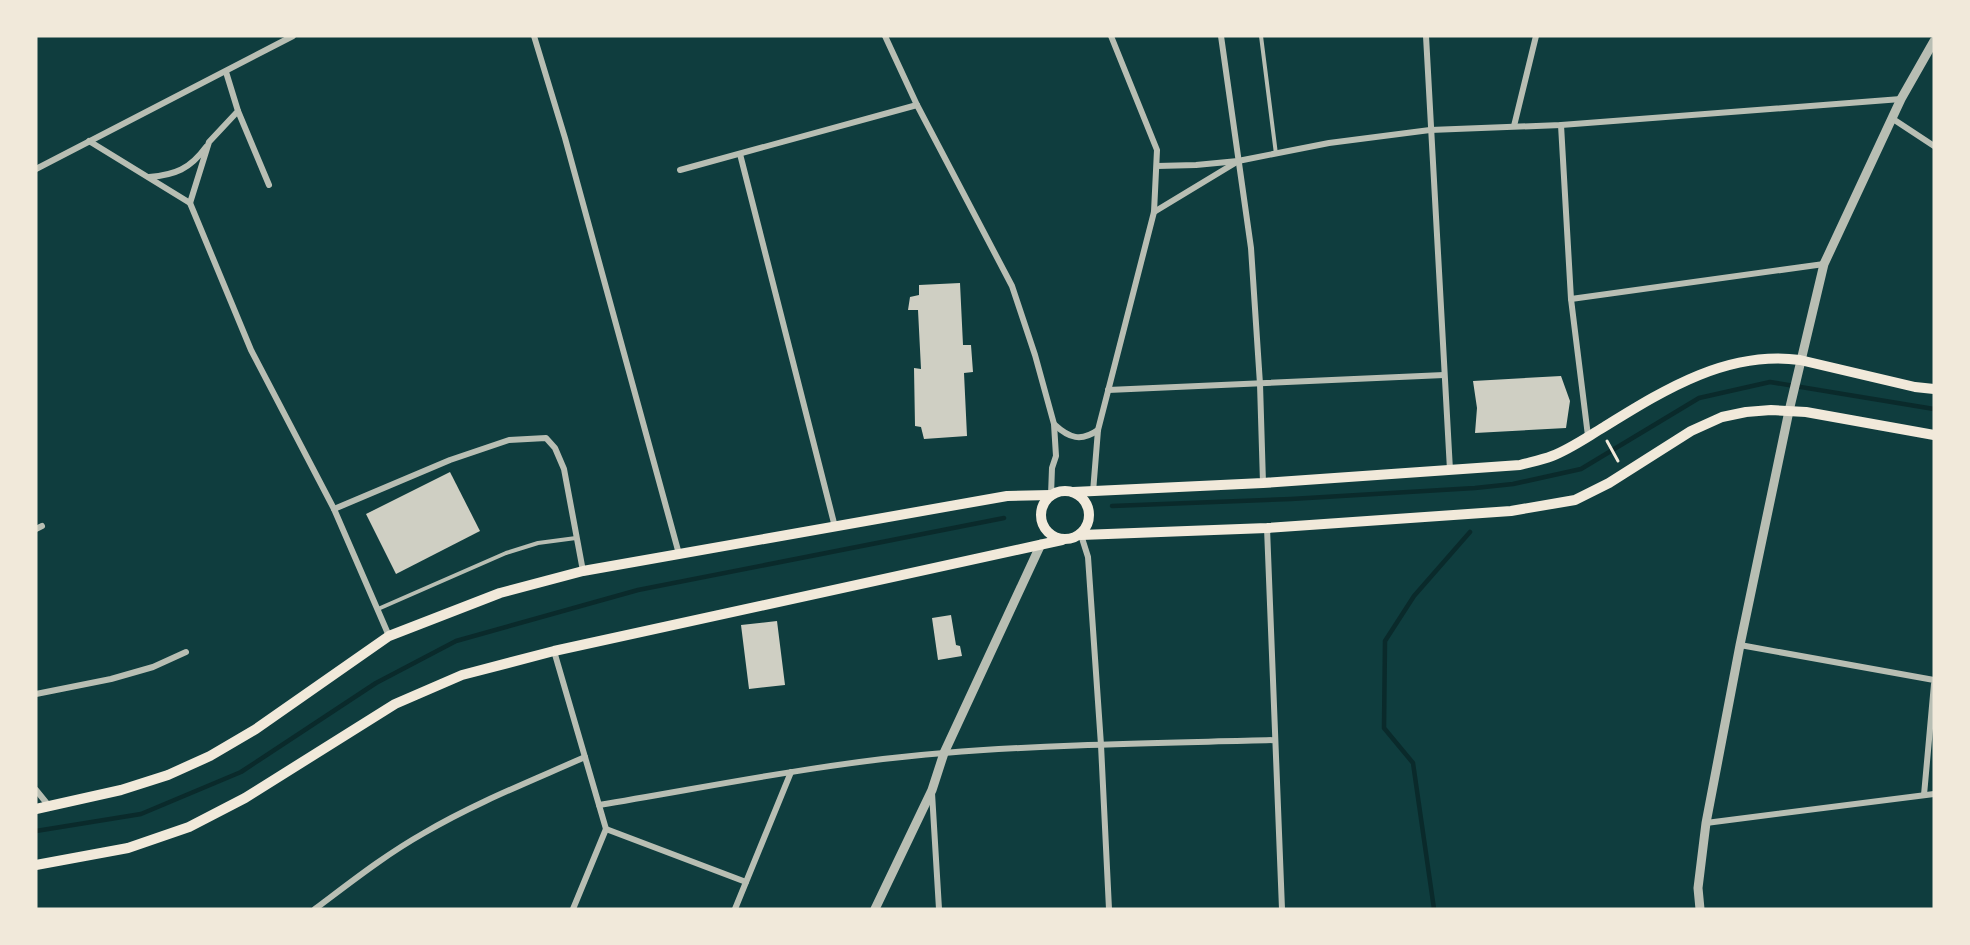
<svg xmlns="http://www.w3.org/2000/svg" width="1970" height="945" viewBox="0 0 1970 945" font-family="'Exo 2',sans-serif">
  <rect width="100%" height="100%" fill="#0f3d3e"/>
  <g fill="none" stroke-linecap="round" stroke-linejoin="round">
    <g stroke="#0a2a2b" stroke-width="4.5">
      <path d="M1112,506l179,-7 184,-11 38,-4 68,-15 118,-71 71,-16 164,27"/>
      <path d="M36,831l105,-17 100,-42 135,-89 80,-42 182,-51 366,-72"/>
      <path d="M1434,909l-21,-146 -29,-35 1,-87 29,-45 56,-64"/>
    </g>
  </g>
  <g fill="#cfcfc3">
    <path d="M960,283l3,62h8l2,27 -9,1 3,63 -43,3 -3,-12 -6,-1 -1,-58 7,1 -3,-59h-10l2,-13 9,-2v-10z"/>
    <path d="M1561,376l9,25 -4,27 -91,5 2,-25 -4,-27z"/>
    <path d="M450,472l30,59 -84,43 -30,-60z"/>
    <path d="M951,615l5,30 4,1 2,10 -24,4 -6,-42z"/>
    <path d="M777,621l8,64 -36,4 -8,-64z"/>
  </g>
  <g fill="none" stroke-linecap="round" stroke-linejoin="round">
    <path stroke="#f1e9da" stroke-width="3" d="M1607,441l11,20"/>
    <g stroke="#b8beb3" stroke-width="4">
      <path d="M1261,36l15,118"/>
      <path d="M378,609l128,-56 32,-10 38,-5"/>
    </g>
    <g stroke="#b8beb3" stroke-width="6">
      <path d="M534,36l31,102 114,416"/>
      <path d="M885,36l32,69 95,181 23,69 19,69 2,32 -4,12 -1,27"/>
      <path d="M1221,36l30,212 9,136 3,99"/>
      <path d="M1426,36l24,434"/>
      <path d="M238,111l31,74"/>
      <path d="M1893,119l41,27"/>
      <path d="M1561,125l10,174 17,137"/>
      <path d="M1514,126l22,-90"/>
      <path d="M89,141l101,62 61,147 83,159 55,127"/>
      <path d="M740,154l95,373"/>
      <path d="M1157,166l39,-1 42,-4 91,-18 101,-13 131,-5 340,-26"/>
      <path d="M36,169l257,-133"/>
      <path d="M680,170l237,-65"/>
      <path d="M149,177c26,-2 41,-8 57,-30"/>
      <path d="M190,203l19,-61 29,-31 -12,-39"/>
      <path d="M1154,212l81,-49"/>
      <path d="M1571,299l253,-35"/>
      <path d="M1108,390l336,-15"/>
      <path d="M1055,425c14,13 26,17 43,5"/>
      <path d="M1093,492l5,-62 56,-218 3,-62 -46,-114"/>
      <path d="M334,509l116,-49 59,-20 37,-2 9,10 9,21 19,102"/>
      <path d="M1267,528l15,381"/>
      <path d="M36,529l6,-3"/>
      <path d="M1081,535l7,22 13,188 8,164"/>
      <path d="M1740,645l194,35"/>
      <path d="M554,651l52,178"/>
      <path d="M36,694l75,-15 42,-12 33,-15"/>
      <path d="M36,790l13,16"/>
      <path d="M932,793l7,116"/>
      <path d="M1924,795l10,-111"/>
      <path d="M599,805c115,-19 229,-43 345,-52 110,-9 221,-10 331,-13"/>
      <path d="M1706,823l228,-29"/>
      <path d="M606,829l140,53"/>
      <path d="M315,909c36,-27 70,-54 109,-76 51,-30 107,-52 161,-76"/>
      <path d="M573,909l33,-80"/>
      <path d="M735,909l56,-137"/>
    </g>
    <g stroke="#b8beb3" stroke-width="9">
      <path d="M875,909l57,-119 12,-37 97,-209"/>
      <path d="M1700,909l-2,-21 8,-65 34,-178 49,-234 35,-147 77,-165 33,-58"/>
    </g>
    <g stroke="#f1e9da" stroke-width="10">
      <circle cx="1065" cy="515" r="24"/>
      <path d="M1073,492l190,-9 257,-18c11,-3 22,-5 32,-9 18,-7 35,-19 52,-29 60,-37 123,-77 196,-67l115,27 19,2"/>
      <path d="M1081,535l186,-7 244,-17 64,-11 34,-17 82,-52 31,-14 24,-5 25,-2 35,2 128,23"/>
      <path d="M36,809l85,-19 47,-15 42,-19 46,-27 133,-93 111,-43 83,-22 424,-75 44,-1"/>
      <path d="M36,865l92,-17 61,-21 56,-29 150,-94 67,-29 92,-24 508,-111"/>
    </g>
  </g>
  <rect width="1970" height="945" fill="none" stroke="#f1e9da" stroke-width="75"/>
</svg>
